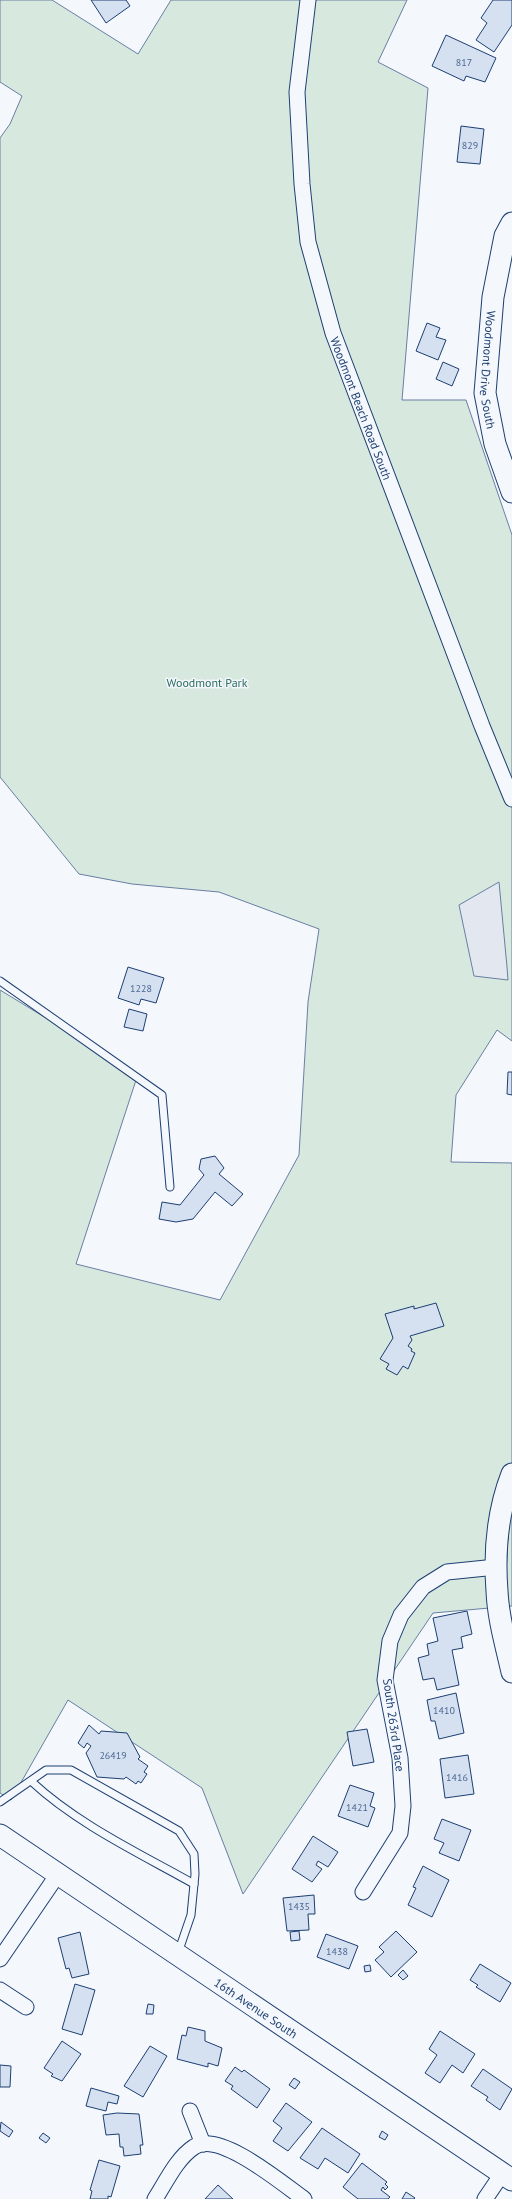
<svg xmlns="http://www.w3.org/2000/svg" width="512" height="2199" viewBox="0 0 512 2199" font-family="'PT Sans',sans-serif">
  <rect width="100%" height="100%" fill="#f4f7fb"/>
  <path fill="#d7e8df" stroke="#687fa3" d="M0,0h52l86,54 33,-54h236l-29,62 50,26 -26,312h64l46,135v506l-15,-11 -41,65 -5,67 61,1v443l-79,7 -190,281 -41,-106 -134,-88 -57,100 -11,-7v-803l138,84 -62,190 144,36 79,-145 9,-153 11,-73 -100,-37 -87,-8 -53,-10 -79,-97v-639l10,-14 12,-28 -22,-14z"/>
  <path fill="#e3e8f0" stroke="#687fa3" d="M499,882l8,85 1,13 -34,-4 -15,-71z"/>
  <g fill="#d5e0f0" stroke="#1d3f73">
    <path d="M91,0h35l4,6 -24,17z"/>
    <path d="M493,0h19v25l-18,27 -18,-12 11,-17 -6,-5z"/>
    <path d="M446,35l50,23 -11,24 -19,-6 -2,5 -32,-15z"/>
    <path d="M461,126l23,3 -4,35 -23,-2z"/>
    <path d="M427,323l13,5 -4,9 10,3 -8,20 -22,-9z"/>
    <path d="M443,362l16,7 -7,17 -16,-7z"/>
    <path d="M128,967l36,11 -8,25 -15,-4 -2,6 -21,-7z"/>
    <path d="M129,1009l18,5 -4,17 -19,-4z"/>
    <path d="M508,1072h4v23l-5,-1z"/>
    <path d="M215,1156l9,12 -5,6 24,20 -11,12 -17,-14 -22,27 -17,3 -17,-3 3,-17 18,3 24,-30 -5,-6 2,-10z"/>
    <path d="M436,1303l8,23 -34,10 2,4 -4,6 4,3 -1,2 4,2 -7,16 -5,-3 -6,9 -11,-6 3,-5 -9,-5 13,-21 -8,-24 29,-8v3z"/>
    <path d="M467,1611l5,23 -11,3 2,11 -11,2 7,35 -22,5 -3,-12 -11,2 -5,-22 11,-3 -2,-11 11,-3 -5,-23z"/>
    <path d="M456,1693l8,40 -25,6 -4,-18h-4l-4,-21z"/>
    <path d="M89,1725l10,9 2,-3 26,2 13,24 -2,2 10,7 -4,6 3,2 -6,9 -3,-2 -2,3 -10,-7 -2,2 -27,-2 -11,-24 5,-7 -4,-3 -3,5 -6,-5z"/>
    <path d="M367,1729l7,33 -21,4 -6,-34z"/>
    <path d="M468,1755l6,39 -29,4 -5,-39z"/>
    <path d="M350,1785l24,8 -4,13 5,2 -7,19 -30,-11z"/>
    <path d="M442,1819l29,11 -12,31 -20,-8 5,-10 -10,-4z"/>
    <path d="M313,1836l25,16 -10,15 -10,-6 -2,4 6,4 -10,13 -20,-13z"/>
    <path d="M423,1866l26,14 -17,37 -24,-12 8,-17 -3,-1z"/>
    <path d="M314,1895l1,19h-7l1,16 -22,1 -4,-33z"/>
    <path d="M299,1931l1,9 -9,1 -1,-9z"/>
    <path d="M396,1931l21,21 -26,25 -16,-17 9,-8 -5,-5z"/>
    <path d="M80,1932l9,42 -17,4 -3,-10 -3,1 -8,-31z"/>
    <path d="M326,1934l32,12 -9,23 -32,-12z"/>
    <path d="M480,1964l31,19 -11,19 -24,-15 2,-2 -8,-5z"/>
    <path d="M370,1965l1,6 -6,1 -1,-6z"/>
    <path d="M403,1970l5,6 -5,4 -5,-5z"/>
    <path d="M75,1984l20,6 -13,45 -20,-6z"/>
    <path d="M148,2004l6,1 -1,9h-7z"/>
    <path d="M188,2027l17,4v10l17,7 -4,18 -10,-3v4l-31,-8 5,-24 4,1z"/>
    <path d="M440,2031l35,23 -12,19 -11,-8 -12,18 -15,-10 12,-18 -8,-6z"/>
    <path d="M62,2041l19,13 -19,27 -11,-5 2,-2 -9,-6z"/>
    <path d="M150,2046l17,10 -24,41 -19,-11z"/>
    <path d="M0,2065l11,1 -1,21h-10z"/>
    <path d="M235,2067l7,5 2,-2 26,19 -13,19 -26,-19 2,-3 -8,-5z"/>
    <path d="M483,2069l29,20 -12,21 -14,-10 2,-3 -17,-11z"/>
    <path d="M294,2078l6,4 -5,7 -6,-4z"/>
    <path d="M91,2088l28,8 -2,8 -9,-2 -2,9 -20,-5z"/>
    <path d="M286,2103l26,19 -24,29 -15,-10 9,-13 -9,-7z"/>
    <path d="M117,2113l22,1 4,31h-3l1,9 -17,2 -1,-9h-3l-1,-13 -13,1 -3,-20z"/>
    <path d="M1,2122l12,9 -4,6 -9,-6z"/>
    <path d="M322,2128l38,26 -12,19 -23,-15 -7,11 -18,-11z"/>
    <path d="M382,2131l6,4 -3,5 -6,-3z"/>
    <path d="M43,2133l7,5 -4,5 -7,-5z"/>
    <path d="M99,2160l21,6 -9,31 -3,-1v3h-18l2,-8 -2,-1z"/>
    <path d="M362,2163l25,19 -2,2 3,3 -3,3 -2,-3 -2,3 9,7 -2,2h-30l-15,-12z"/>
    <path d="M218,2185l15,14h-28z"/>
    <path d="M406,2192l9,6 -1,1h-12z"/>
  </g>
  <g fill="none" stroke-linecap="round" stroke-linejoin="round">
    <g stroke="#1d3f73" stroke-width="9">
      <g id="service">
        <path d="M0,981l162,114 8,92"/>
        <path d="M31,1781c46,43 108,72 163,103"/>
        <path d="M0,1802l46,-32h25l108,61 15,23 1,20 -4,41 -13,38"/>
      </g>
    </g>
    <g stroke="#1d3f73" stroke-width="17">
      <g id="minor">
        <path id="s1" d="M308,0l-11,92 5,92 6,58 25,91 149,393 30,73"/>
        <path d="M363,1892l37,-59 3,-27 -3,-48 -15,-78 5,-39 11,-26 22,-28 24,-15 49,-5"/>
        <path d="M0,1959l58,-85"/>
        <path d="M0,1990l26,17"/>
        <path d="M190,2111l13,33"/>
        <path d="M155,2199c11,-17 22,-41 39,-52 25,-17 89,37 110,52"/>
        <path d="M485,2199l17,-25"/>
      </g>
    </g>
    <g stroke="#1d3f73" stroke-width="23">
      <g id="secondary">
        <path id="s2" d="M512,223l-7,13 -12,61 -8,96 10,51 17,48"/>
        <path d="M512,1474c-14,36 -18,78 -15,117 1,27 9,54 15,81"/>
        <path id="s3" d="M0,1835l512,345"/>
      </g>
    </g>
    <use href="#service" stroke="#f4f7fb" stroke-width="7"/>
    <use href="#minor" stroke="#f4f7fb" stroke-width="15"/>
    <use href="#secondary" stroke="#f4f7fb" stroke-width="21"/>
  </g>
  <g text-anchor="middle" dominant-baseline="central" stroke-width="3" stroke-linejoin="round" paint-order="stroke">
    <g font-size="10" fill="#4b6792">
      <text x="464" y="62">817</text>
      <text x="470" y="145">829</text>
      <text x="141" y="988">1228</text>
      <text x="444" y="1710">1410</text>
      <text x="113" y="1755">26419</text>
      <text x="457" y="1777">1416</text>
      <text x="357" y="1807">1421</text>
      <text x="299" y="1906">1435</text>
      <text x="337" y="1951">1438</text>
    </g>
    <g font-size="12" fill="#1d3f73" stroke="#f4f7fb">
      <text stroke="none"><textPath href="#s2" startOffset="150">Woodmont Drive South</textPath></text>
      <text stroke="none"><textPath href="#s1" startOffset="418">Woodmont Beach Road South</textPath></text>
      <text transform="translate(394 1725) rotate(82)">South 263rd Place</text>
      <text stroke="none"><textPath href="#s3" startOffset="309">16th Avenue South</textPath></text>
    </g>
    <g font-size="12" fill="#2c6c60" stroke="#f4f7fb">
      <text x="207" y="682">Woodmont Park</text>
    </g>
  </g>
</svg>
